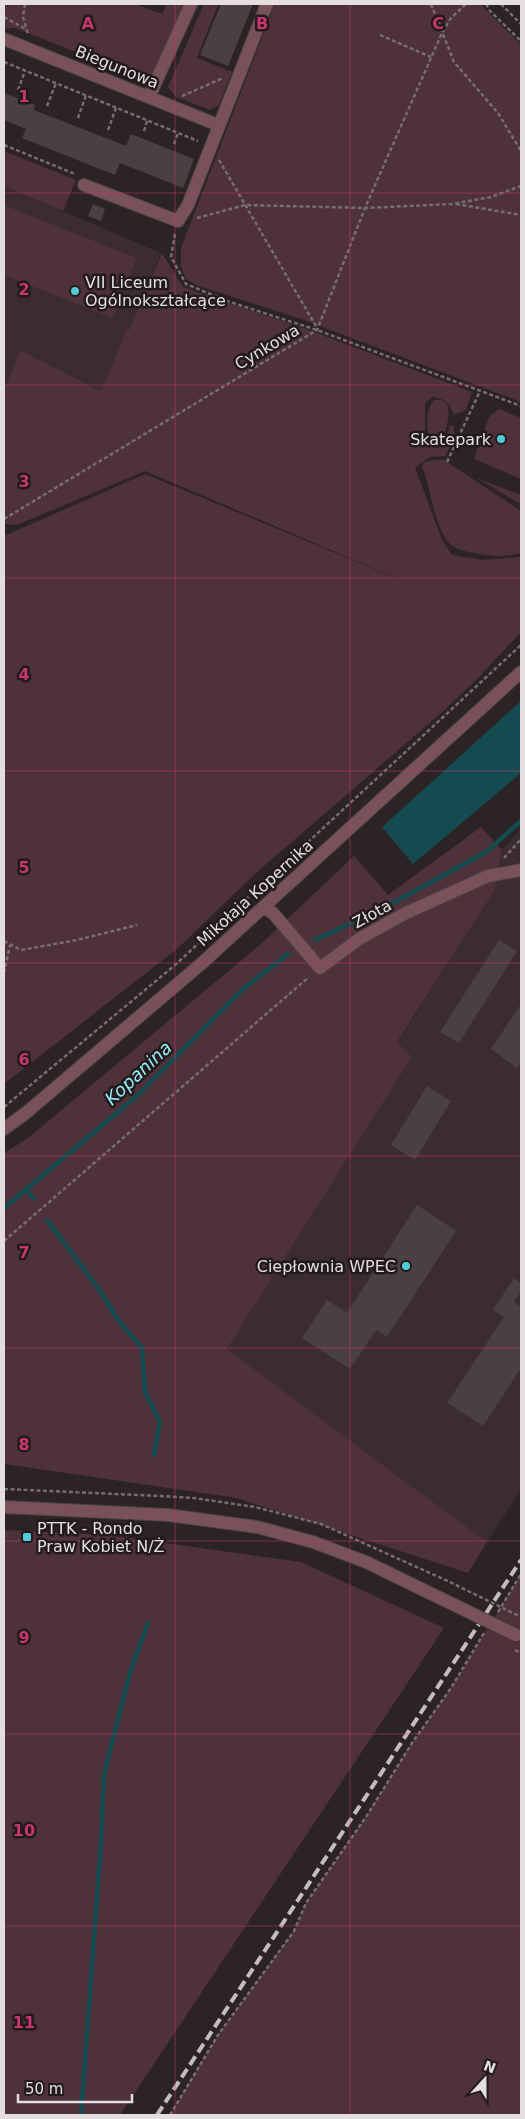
<svg xmlns="http://www.w3.org/2000/svg" width="525" height="2119" viewBox="0 0 525 2119" font-family="'DejaVu Sans',sans-serif">
  <rect width="100%" height="100%" fill="#2c2325"/>
  <g fill="#3a2c2f">
    <path d="M4,186l157,67 -32,77 -2,-1 -26,62 -81,-41 -16,40z"/>
    <path d="M521,829v661l-34,52 -260,-193 185,-292 -15,-14 98,-153 7,-40z"/>
  </g>
  <g fill="#4f3239">
    <path d="M4,4h131l27,10 5,-10h21l-38,77 -135,-53 -11,1z"/>
    <path d="M204,4h14l-21,54 35,14 -13,33 -9,5 -34,-13 -8,-10z"/>
    <path d="M275,4h205l41,41v357l-217,-82 -105,-34 -13,-7 -5,-12v-19z"/>
    <path d="M4,151l72,29 -13,31 -59,-25z"/>
    <path d="M4,205l133,53 -25,60 -108,-43z"/>
    <path d="M162,253l21,34 126,43 163,62 -6,18 -12,5c-5,-13 -8,-16 -22,-18l-7,6v33l6,6h7l4,-4h-8l-6,-5c-1,-11 -2,-24 6,-33h7l6,3c3,12 1,24 -5,35l6,-5 2,-7 3,-1 2,12 -10,19 -15,1 -15,11 27,72 10,15 31,5 38,-3v75l-44,47 -37,35 -183,158 -79,76 -174,136v-548l141,-62 275,114 -275,-117 -128,54 -13,-1v-134l16,-40 81,41 26,-62 2,1z"/>
    <path d="M499,409l22,9v61l-47,-20 15,-42z"/>
    <path d="M433,460h11l77,51v42c-14,4 -32,4 -46,0 -6,-1 -14,-2 -19,-5 -22,-11 -24,-60 -34,-81l2,-5z"/>
    <path d="M476,478l45,17v9z"/>
    <path d="M481,827l21,23 -7,40 -98,152 15,15 -185,292 260,193 -19,31 -231,-75 -233,-34v-311l24,-15 233,-194 93,-88 34,39z"/>
    <path d="M4,1530l104,5 193,27 143,66 -324,487h-116z"/>
    <path d="M521,1574v541h-351l48,-80 76,-104 12,-28 60,-86 46,-74 39,-55z"/>
  </g>
  <path fill="#134b51" d="M521,701v72l-108,91 -31,-37z"/>
  <g fill="none" stroke-linecap="round" stroke-linejoin="round">
    <g stroke="#134b51" stroke-width="4.5">
      <path d="M315,940l67,-31 104,-57 35,-31"/>
      <path d="M26,1189l8,10"/>
      <path d="M4,1208l133,-112 106,-107 45,-35"/>
      <path d="M47,1220l51,68 21,33 23,27 3,44 15,30 -6,33"/>
      <path d="M81,2115l20,-272 3,-69 27,-105 17,-46"/>
    </g>
  </g>
  <g fill="#4a4042">
    <path d="M221,4h32l-25,62 -28,-11z"/>
    <path d="M4,93l31,12 -1,5 92,36 5,-12 63,25 -11,29 -63,-25 -5,12 -93,-37 4,-9 -22,-9z"/>
    <path d="M93,204l12,5 -4,12 -13,-5z"/>
    <path d="M499,940l18,11 -58,92 -19,-11z"/>
    <path d="M521,1004v58l-4,6 -26,-19z"/>
    <path d="M427,1086l24,15 -36,59 -24,-15z"/>
    <path d="M417,1205l39,26 -69,106 -11,-7 -26,39 -48,-31 25,-38 20,13z"/>
    <path d="M514,1278l7,5v7l-7,12 7,5v61l-38,58 -36,-23 57,-86 -11,-7z"/>
  </g>
  <g fill="none" stroke-linecap="round" stroke-linejoin="round">
    <g stroke="#494143" stroke-width="14">
      <g id="minor">
        <path d="M4,39l214,86"/>
        <path d="M149,97l42,-93"/>
        <path d="M84,185l94,36 10,-16 79,-201"/>
        <path d="M264,908l9,5 47,55 39,-29 47,-26 82,-37 33,-6"/>
        <path d="M4,1129l23,-17 174,-148 320,-292"/>
        <path d="M4,1507l164,8 89,12 56,15 53,20 74,36"/>
      </g>
    </g>
    <g stroke="#756d6e" stroke-width="2.5" stroke-dasharray="4 2.5" stroke-linecap="butt">
      <path d="M25,4l-2,13 5,17"/>
      <path d="M431,4l23,58 44,51 23,38"/>
      <path d="M486,4l4,7 31,30"/>
      <path d="M501,4l20,20"/>
      <path d="M4,17l22,12"/>
      <path d="M380,35l51,22"/>
      <path d="M4,62l194,79"/>
      <path d="M18,90l7,-19"/>
      <path d="M182,96l41,-18"/>
      <path d="M47,106l9,-23"/>
      <path d="M78,118l8,-23"/>
      <path d="M108,130l8,-22"/>
      <path d="M144,131l3,-10"/>
      <path d="M174,144l4,-11"/>
      <path d="M4,145l71,29"/>
      <path d="M219,160l98,168"/>
      <path d="M456,204l65,11"/>
      <path d="M197,218l48,-13 120,3 87,-4 39,-7 30,-11"/>
      <path d="M175,234l-4,23 15,27 44,18 87,28 204,76"/>
      <path d="M447,462l33,-71"/>
      <path d="M4,519l313,-189 48,-122 77,-175 9,-15 15,-14"/>
      <path d="M504,858l17,-19"/>
      <path d="M4,941l17,9 56,-10 60,-15"/>
      <path d="M4,973l6,-28"/>
      <path d="M4,1107l170,-141 347,-321"/>
      <path d="M4,1241l305,-264"/>
      <path d="M4,1489l156,7 34,2 61,9 66,17 129,58"/>
      <path d="M498,1612l23,-38"/>
      <path d="M515,1650l6,3"/>
      <path d="M170,2115l48,-80 76,-104 12,-28 60,-86 46,-74 39,-55 33,-55"/>
    </g>
    <use href="#minor" stroke="#78515a" stroke-width="12"/>
    <path stroke="#c3bdbe" stroke-width="4" stroke-dasharray="10 5" stroke-linecap="butt" d="M157,2115l364,-555"/>
    <g stroke="#494143" stroke-width="14" stroke-linecap="butt">
      <path id="minor-bridge" d="M440,1598l76,37"/>
    </g>
    <path stroke="#756d6e" stroke-width="2.5" stroke-dasharray="4 2.5" stroke-linecap="butt" d="M450,1582l71,35"/>
    <use href="#minor-bridge" stroke="#78515a" stroke-width="12"/>
  </g>
  <path fill="none" stroke="#c7366f" stroke-width="1" stroke-opacity="0.55" d="M175,4v2111M350,4v2111M4,193h517M4,385h517M4,578h517M4,771h517M4,963h517M4,1156h517M4,1348h517M4,1541h517M4,1734h517M4,1926h517"/>
  <g fill="#52cbd9" stroke="#221a1b" stroke-width="2">
    <circle cx="75" cy="291" r="5"/>
    <circle cx="501" cy="439" r="5"/>
    <circle cx="406" cy="1266" r="5"/>
    <rect x="22" y="1532" width="10" height="10" rx="2.5"/>
  </g>
  <g text-anchor="middle" dominant-baseline="central" stroke-width="5" stroke-linejoin="round" paint-order="stroke">
    <g font-size="16" fill="#e4dedf" stroke="#221a1b">
      <text transform="translate(117 67) rotate(22)">Biegunowa</text>
      <text transform="translate(267 347) rotate(-31)">Cynkowa</text>
      <text transform="translate(255 893) rotate(-42)">Mikołaja Kopernika</text>
      <text transform="translate(372 914) rotate(-29)">Złota</text>
    </g>
    <g font-size="16" fill="#e4dedf" stroke="#221a1b" text-anchor="start">
      <text x="85" y="282">VII Liceum<tspan x="85" dy="18">Ogólnokształcące</tspan></text>
      <text x="491" y="439" text-anchor="end">Skatepark</text>
      <text x="396" y="1266" text-anchor="end">Ciepłownia WPEC</text>
      <text x="37" y="1528">PTTK - Rondo<tspan x="37" dy="18">Praw Kobiet N/Ż</tspan></text>
    </g>
    <g font-size="18" font-style="italic" fill="#94edf8" stroke="#221a1b">
      <text transform="translate(138 1073) rotate(-43)">Kopanina</text>
    </g>
  </g>
  <g font-size="16" text-anchor="middle" font-weight="bold" fill="#c7366f" stroke="#221a1b" stroke-width="5" stroke-linejoin="round" paint-order="stroke">
    <text x="88" y="29">A</text>
    <text x="262" y="29">B</text>
    <text x="438" y="29">C</text>
    <text x="24" y="102">1</text>
    <text x="24" y="295">2</text>
    <text x="24" y="487">3</text>
    <text x="24" y="680">4</text>
    <text x="24" y="873">5</text>
    <text x="24" y="1065">6</text>
    <text x="24" y="1258">7</text>
    <text x="24" y="1450">8</text>
    <text x="24" y="1643">9</text>
    <text x="24" y="1836">10</text>
    <text x="24" y="2028">11</text>
  </g>
  <rect width="525" height="2119" fill="none" stroke="#e4dedf" stroke-width="10"/>
  <g transform="translate(485 2079) rotate(21)" stroke="#221a1b" stroke-width="4" paint-order="stroke">
  <path d="M0-4L9 19L0 12L-9 19Z" fill="#e4dedf"/>
  <text y="-8" font-size="14" font-weight="bold" text-anchor="middle" fill="#e4dedf">N</text>
  </g>
  <path d="M18 2094v8h114v-8" fill="none" stroke="#e4dedf" stroke-width="2.5"/>
  <text x="25" y="2094" font-size="15" fill="#e4dedf" stroke="#221a1b" stroke-width="4" paint-order="stroke">50 m</text>
</svg>
